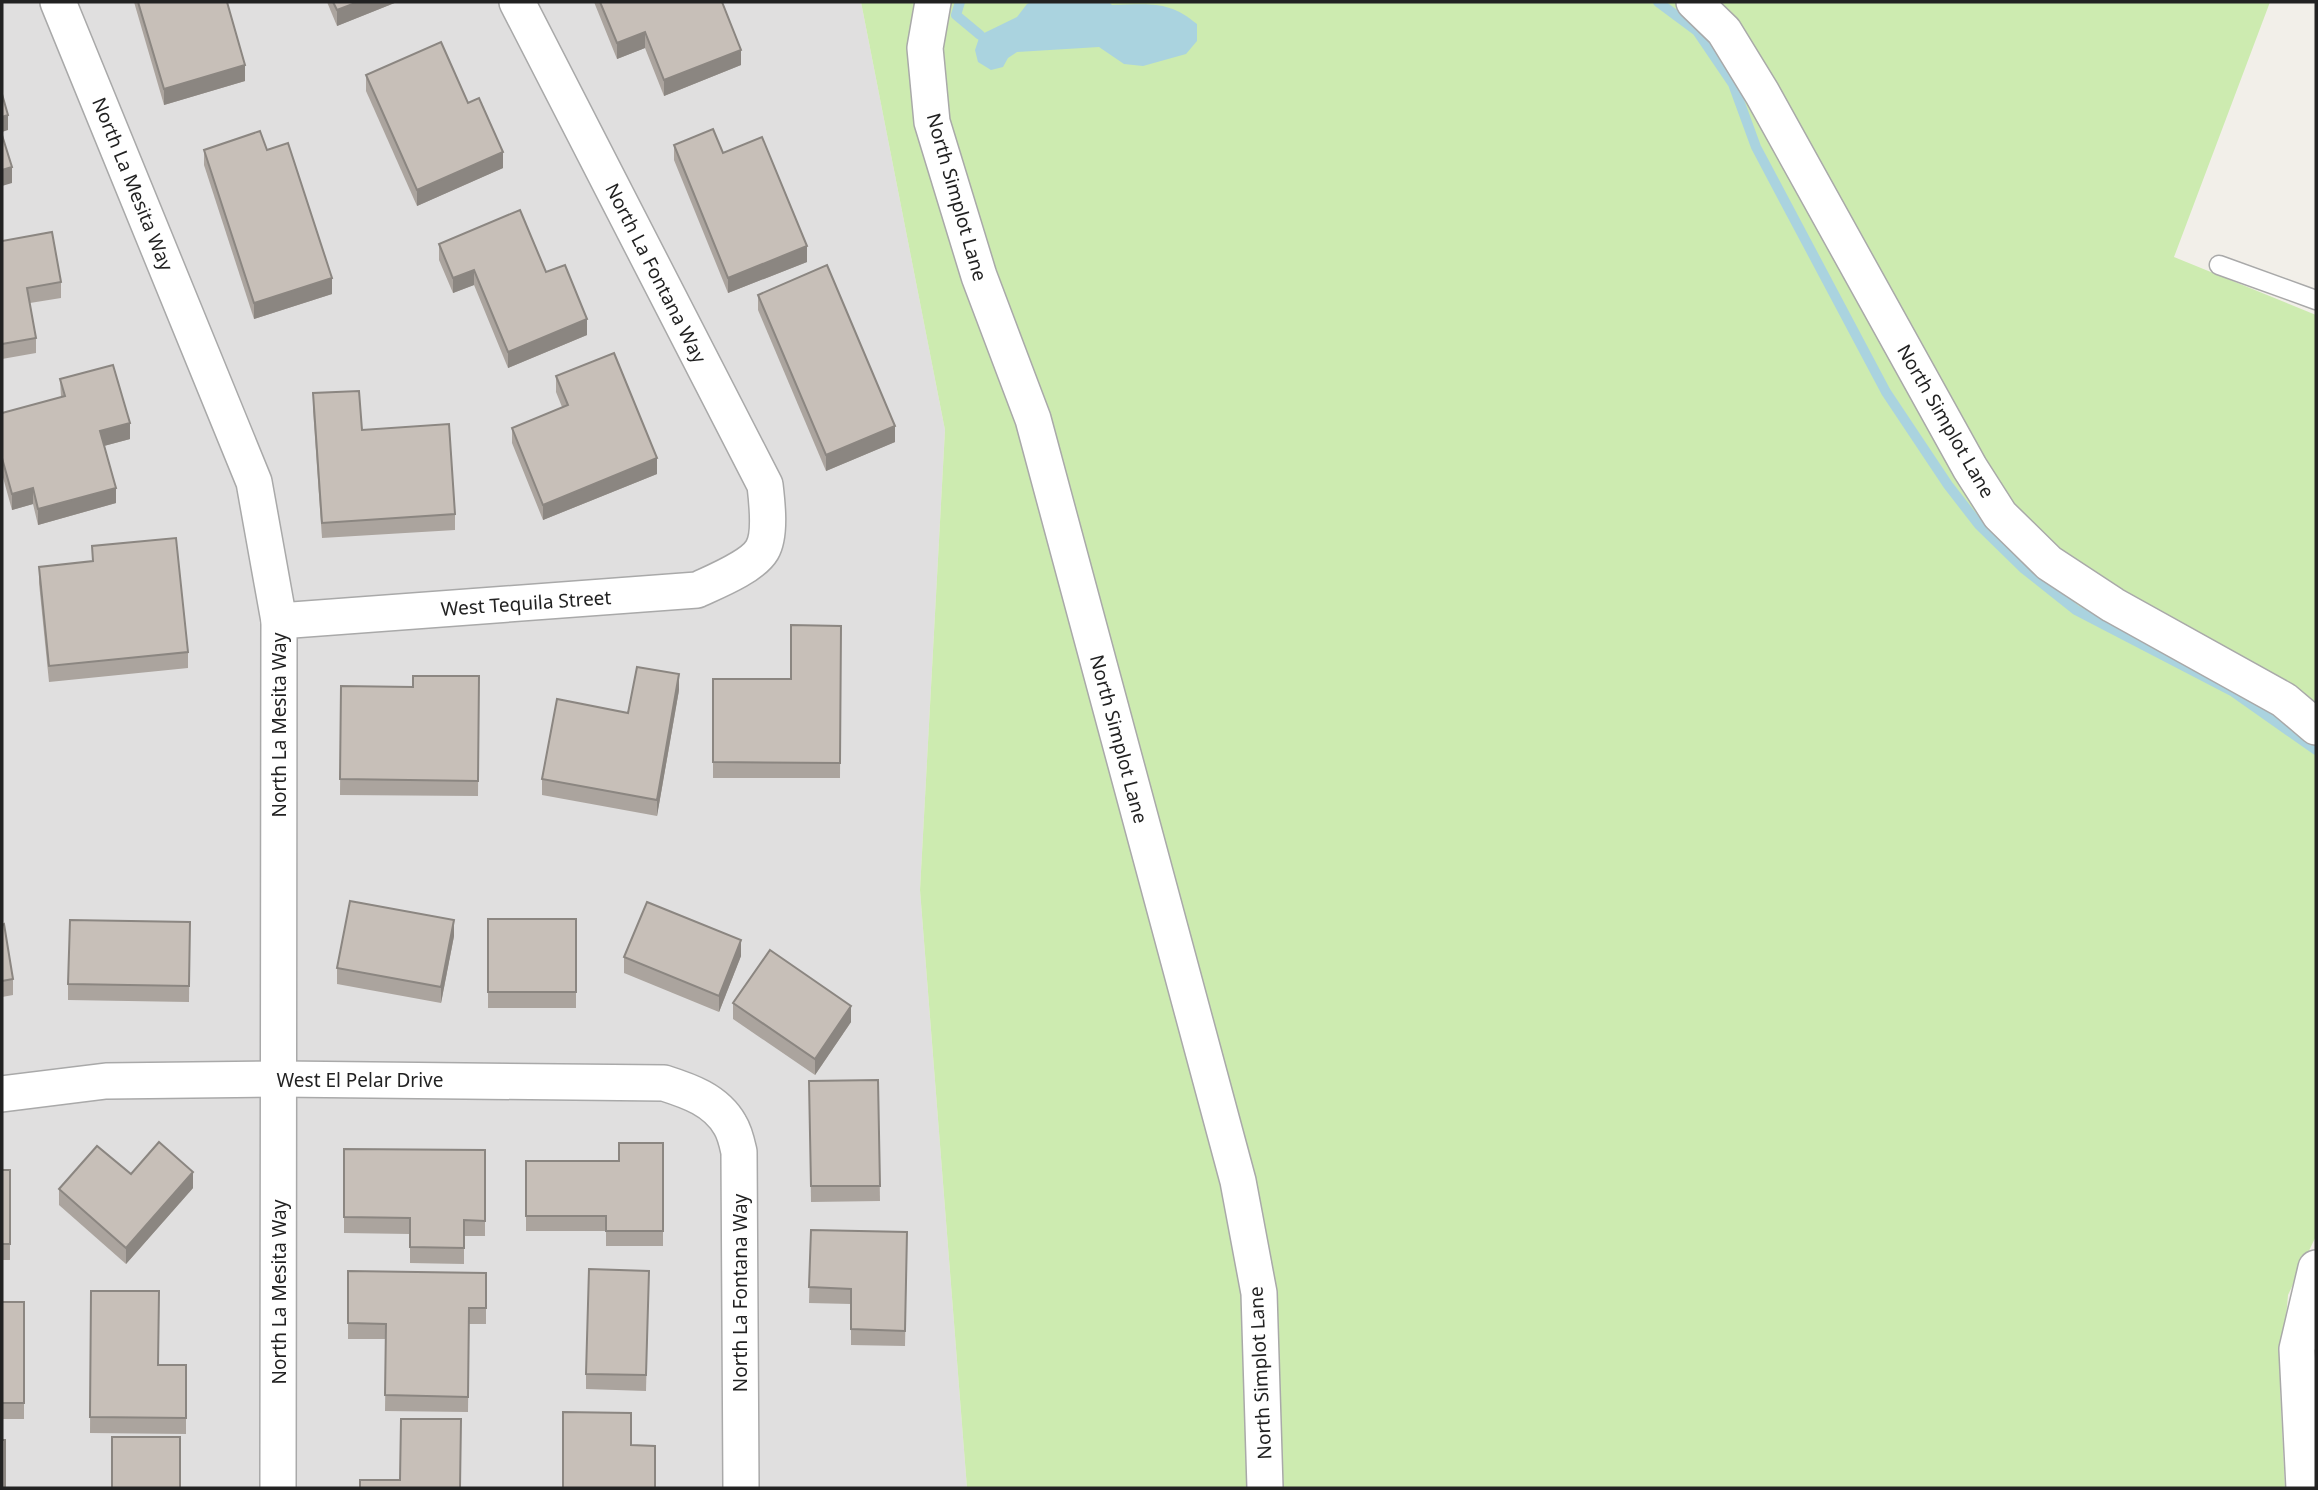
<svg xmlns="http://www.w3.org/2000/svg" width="2318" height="1490" viewBox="0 0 2318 1490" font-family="'Noto Sans',sans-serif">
  <rect width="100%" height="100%" fill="#f2efe9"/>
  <path fill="#e0dfdf" d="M2,2h859l84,428 -25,460 47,598h-965z"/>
  <path fill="#cdebb0" d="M861,2h1409l-96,255 142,58v921l-28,59 -8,91 5,102h-1318l-47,-598 25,-460z"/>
  <path fill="#aad3df" d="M1031,2h78l3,3c37,-1 57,-5 85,19v17l-11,13 -43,12 -19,-2 -25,-17 -82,5 -9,6 -5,9 -12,3 -13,-8 -3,-12 5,-15 37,-18 10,-13z"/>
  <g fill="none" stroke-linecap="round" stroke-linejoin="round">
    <g stroke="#aad3df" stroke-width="10">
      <path d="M960,2l-4,13 24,20"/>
      <path d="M1658,2l39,29 36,53 23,63 130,245 62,93 31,40 44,43 53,42 156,81 84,59"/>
    </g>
    <g stroke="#a9a9a9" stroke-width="21">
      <path id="service" d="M2219,265l97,35"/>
    </g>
    <g stroke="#a9a9a9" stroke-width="38">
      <g id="minor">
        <path d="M58,2l196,480 25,139 -1,867"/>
        <path d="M933,2l-8,46 7,74 47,154 54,143 205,762 21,112 6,195"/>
        <path d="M1694,2l30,29 38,62 208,375 30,47 49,48 64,42 171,95 32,27"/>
        <path d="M279,621l418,-31c17,-8 55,-23 65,-40 9,-15 5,-48 3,-65l-248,-483"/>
        <path d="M2,1094l104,-13 174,-2 384,4c25,8 52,17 66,42 5,8 7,18 9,27l2,336"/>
        <path d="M2304,1488l-7,-139 19,-81"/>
      </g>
    </g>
    <use href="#service" stroke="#fff" stroke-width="18"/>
    <use href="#minor" stroke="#fff" stroke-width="35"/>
  </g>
  <g fill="#aba49e">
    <path d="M134,2h93l18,79 -81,24z"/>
    <path d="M327,2h70l-60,24z"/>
    <path d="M594,2h128l19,63 -77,31 -19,-48 -28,11z"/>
    <path d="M366,75l102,28 35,65 -86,38 -51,-115z"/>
    <path d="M674,145l49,8 84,109 -79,31 -54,-133z"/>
    <path d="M204,150l128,144 -78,25 -50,-154z"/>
    <path d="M2,241l59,41v16l-31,5 6,35v15l-34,6z"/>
    <path d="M439,244l107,28 41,63 -79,33 -34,-83 -21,8 -14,-33z"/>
    <path d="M758,295l137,147 -69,29 -68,-161z"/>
    <path d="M556,376l101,98 -114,46 -31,-77v-15l50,-21 -6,-15z"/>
    <path d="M60,379l70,60 -26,7 12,57 -78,22 -5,-21 -21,6 -10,-36v-61l59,-16z"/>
    <path d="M313,393l49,37 93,84v16l-133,8 -9,-129z"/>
    <path d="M92,546l96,106v16l-139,14 -10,-99v-16l53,-5z"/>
    <path d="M841,626l-1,152h-127v-99h78z"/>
    <path d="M479,676l-1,120 -138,-1 1,-109 72,1z"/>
    <path d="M679,690l-22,126 -115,-21v-16z"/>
    <rect x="488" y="919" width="88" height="89"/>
    <path d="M190,922l-1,80 -121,-2v-16z"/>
    <path d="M2,925l11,54v16l-11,2z"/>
    <path d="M454,936l-13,67 -104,-19v-16z"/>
    <path d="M741,956l-22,56 -95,-39v-16z"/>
    <path d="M733,1003l118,19 -36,53 -82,-56z"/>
    <path d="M878,1080l2,121 -69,1 -2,-121z"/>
    <path d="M663,1143v103h-57v-15h-80v-70h93z"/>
    <path d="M344,1149l141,1v86h-21v28l-54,-1v-29l-66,-1z"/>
    <rect x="2" y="1170" width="8" height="90"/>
    <path d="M193,1188l-67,76 -67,-59v-16z"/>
    <path d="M811,1230l96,18 -2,98 -54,-1v-41l-42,-1z"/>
    <path d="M348,1271l138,2v51h-17l-1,88 -83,-1 1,-72h-38z"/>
    <path d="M649,1271l-3,120 -60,-2v-15z"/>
    <path d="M91,1291l67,74h28v69l-96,-1z"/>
    <rect x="2" y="1302" width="22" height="117"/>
  </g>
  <g fill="#8b8681">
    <path d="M358,2h39l-60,24v-16z"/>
    <path d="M645,32v16l-28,11v-16z"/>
    <path d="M741,50v15l-77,31v-16z"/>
    <path d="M245,65v16l-81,24v-16z"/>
    <path d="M8,115v15l-6,2v-15z"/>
    <path d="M503,152v16l-86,38v-16z"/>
    <path d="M12,167v16l-10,3v-16z"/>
    <path d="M807,246v16l-79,31v-15z"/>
    <path d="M474,270v15l-21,8v-15z"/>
    <path d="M332,278v16l-78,25v-16z"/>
    <path d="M587,319v16l-79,33v-16z"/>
    <path d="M130,423v16l-30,8v-16z"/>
    <path d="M895,426v16l-69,29v-16z"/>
    <path d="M657,458v16l-114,46v-15z"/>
    <path d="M33,488v16l-21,6v-16z"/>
    <path d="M116,488v15l-78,22v-16z"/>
    <path d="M679,674v16l-22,126v-16z"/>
    <path d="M454,920v16l-13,67v-16z"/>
    <path d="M741,940v16l-22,56v-16z"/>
    <path d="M851,1006v16l-36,53v-16z"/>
    <path d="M193,1172v16l-67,76v-16z"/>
  </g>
  <g fill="#c7bfb8" stroke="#8b8681" stroke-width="2">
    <path d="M138,2h89l18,63 -81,24z"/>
    <path d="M333,2h25l-21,8z"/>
    <path d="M600,2h122l19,48 -77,30 -19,-48 -28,11z"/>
    <path d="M441,42l27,61 11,-5 24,54 -86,38 -51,-115z"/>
    <path d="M2,94l6,21 -6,2z"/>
    <path d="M713,129l10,24 39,-16 45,109 -79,32 -54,-133z"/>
    <path d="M260,131l7,19 21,-7 44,135 -78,25 -50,-153z"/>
    <path d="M2,135l10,32 -10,3z"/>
    <path d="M520,210l26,62 19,-7 22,54 -79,33 -34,-82 -21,8 -14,-34z"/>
    <path d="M52,232l9,50 -34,6 9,50 -34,6v-103z"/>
    <path d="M827,265l68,161 -69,29 -68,-160z"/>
    <path d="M614,353l43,105 -114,47 -31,-77 56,-23 -12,-29z"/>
    <path d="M113,365l17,58 -30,8 16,57 -78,21 -5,-21 -21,6 -10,-36v-45l63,-17 -5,-17z"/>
    <path d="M359,391l3,39 87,-6 6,90 -133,9 -9,-130z"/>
    <path d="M176,538l12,114 -139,14 -10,-99 54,-6 -1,-15z"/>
    <path d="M791,625l50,1 -1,137 -127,-1v-83h78z"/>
    <path d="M637,667l42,7 -22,126 -115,-21 15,-80 71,14z"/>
    <path d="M413,676h66l-1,105 -138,-2 1,-93 72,1z"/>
    <path d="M350,901l104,19 -13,67 -104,-19z"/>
    <path d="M647,902l94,38 -22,56 -95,-39z"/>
    <rect x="488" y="919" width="88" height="73"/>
    <path d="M70,920l120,2 -1,64 -121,-2z"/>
    <path d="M4,924l9,55 -11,2v-56z"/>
    <path d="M770,950l81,56 -36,53 -82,-56z"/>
    <path d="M878,1080l2,106h-69l-2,-105z"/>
    <path d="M159,1142l34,30 -67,76 -67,-59 38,-43 34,28z"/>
    <path d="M619,1143h44v88h-57v-15h-80v-55h93z"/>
    <path d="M344,1149l141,1v71l-21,-1v28l-54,-1v-29l-66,-1z"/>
    <rect x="2" y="1170" width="8" height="74"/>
    <path d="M811,1230l96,2 -2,99 -54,-2v-40l-42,-2z"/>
    <path d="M589,1269l60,2 -3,104 -60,-1z"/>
    <path d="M348,1271l138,2v35h-17l-1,89 -83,-2 1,-71 -38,-1z"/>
    <path d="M91,1291h68l-1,74h28v53l-96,-1z"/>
    <rect x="2" y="1302" width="22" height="101"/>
    <path d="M563,1412l68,1v32l24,1v42h-92z"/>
    <path d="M401,1419h60l-1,69h-100v-8h40z"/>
    <rect x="112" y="1437" width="68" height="51"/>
    <rect x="2" y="1440" width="3" height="48"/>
  </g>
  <g text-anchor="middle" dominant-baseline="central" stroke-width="5" stroke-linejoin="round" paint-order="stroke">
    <g font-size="19" fill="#222" stroke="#fff">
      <text transform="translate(133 184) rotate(68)">North La Mesita Way</text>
      <text transform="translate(957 197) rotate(74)">North Simplot Lane</text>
      <text transform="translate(656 273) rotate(63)">North La Fontana Way</text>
      <text transform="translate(1946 421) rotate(60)">North Simplot Lane</text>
      <text transform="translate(526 603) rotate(-4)">West Tequila Street</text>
      <text transform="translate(279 725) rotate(-90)">North La Mesita Way</text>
      <text transform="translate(1119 739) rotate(75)">North Simplot Lane</text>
      <text x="360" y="1080">West El Pelar Drive</text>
      <text transform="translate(279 1292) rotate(-90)">North La Mesita Way</text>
      <text transform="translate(740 1293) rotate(-90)">North La Fontana Way</text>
      <text transform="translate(1260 1373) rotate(-93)">North Simplot Lane</text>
    </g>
  </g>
  <rect width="2318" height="1490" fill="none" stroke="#222222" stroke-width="7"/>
</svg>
